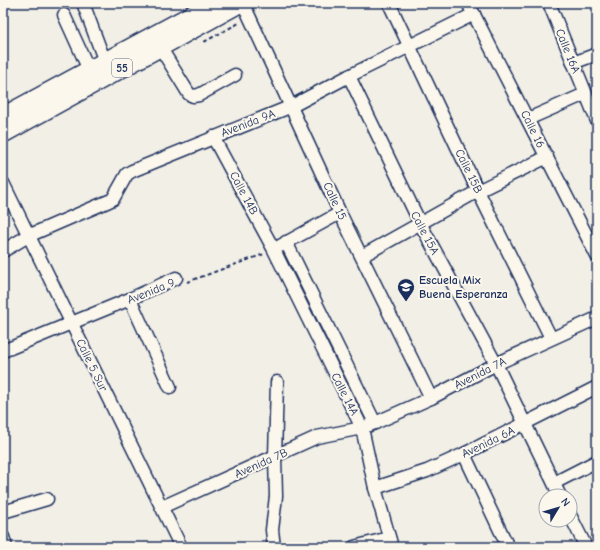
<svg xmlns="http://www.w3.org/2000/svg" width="600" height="550" viewBox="0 0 600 550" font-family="'Comic Neue',sans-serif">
  <rect width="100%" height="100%" fill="#f2efe6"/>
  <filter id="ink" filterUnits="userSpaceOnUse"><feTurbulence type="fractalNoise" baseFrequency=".025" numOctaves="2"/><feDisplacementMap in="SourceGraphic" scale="8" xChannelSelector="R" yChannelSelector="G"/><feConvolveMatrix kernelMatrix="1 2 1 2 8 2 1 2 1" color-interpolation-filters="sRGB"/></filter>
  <g filter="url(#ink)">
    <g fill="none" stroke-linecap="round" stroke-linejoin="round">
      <g stroke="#1b2f5e" stroke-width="15">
        <g id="minor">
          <path d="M83,3l22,59"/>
          <path d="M243,3l97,210 91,185"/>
          <path d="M389,3l89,188 73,147"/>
          <path d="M468,3l129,253"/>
          <path d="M549,3l48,118"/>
          <path d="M64,15l25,55"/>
          <path d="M160,47l29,47 4,2 6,-1 36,-20"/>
          <path d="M573,63l24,-9"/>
          <path d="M349,76l71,147 76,141 64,132"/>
          <path d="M528,119l57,-25"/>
          <path d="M213,137l61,113 88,178 13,60 17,59"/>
          <path d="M3,183l178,364"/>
          <path d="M286,242l89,181"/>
          <path d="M280,246l60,-33"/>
          <path d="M3,251l25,-15 81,-35 4,-2 14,-25 5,-3 160,-65 57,-30 125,-62"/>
          <path d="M362,256l116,-65 69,-34"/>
          <path d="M130,299l40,88"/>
          <path d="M3,351l127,-52 46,-21"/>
          <path d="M464,454l44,93"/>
          <path d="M554,483l43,-22"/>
          <path d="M375,488l52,-17 37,-17 133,-67"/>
          <path d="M162,507l155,-70 45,-9 13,-5 56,-25 65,-34 101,-46"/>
          <path d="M3,512l44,-13"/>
          <path d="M570,515l16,32"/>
          <path d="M3,537l3,10"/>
          <path d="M274,547l-2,-17 4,-34 -1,-39 2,-75"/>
          <path d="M354,547l35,-9"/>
        </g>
      </g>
      <g stroke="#1b2f5e" stroke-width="20">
        <g id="highway">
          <path d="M3,116l210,-113"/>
          <path d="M3,134l238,-131"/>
        </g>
      </g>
      <g stroke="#1b2f5e" stroke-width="2" stroke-dasharray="4 3" stroke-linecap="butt">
        <path d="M204,42l35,-19"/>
        <path d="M187,282l77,-28"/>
      </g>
      <use href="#minor" stroke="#fbf7ec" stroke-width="12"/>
      <use href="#highway" stroke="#fbf7ec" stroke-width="17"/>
    </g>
  </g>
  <defs>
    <g id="school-pin" transform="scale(0.9)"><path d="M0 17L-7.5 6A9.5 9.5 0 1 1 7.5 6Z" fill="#1b2f5e" stroke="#fbf7ec"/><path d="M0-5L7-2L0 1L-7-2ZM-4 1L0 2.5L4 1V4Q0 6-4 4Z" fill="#fff"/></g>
  </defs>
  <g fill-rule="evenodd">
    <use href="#school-pin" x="406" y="287"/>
  </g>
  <g text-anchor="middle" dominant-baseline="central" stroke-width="4" stroke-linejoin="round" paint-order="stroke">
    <rect fill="#fbf7ec" stroke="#5e6b89" stroke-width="1" x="112" y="59" width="20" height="18" rx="3"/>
    <g font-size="11" font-weight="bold" fill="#1b2f5e">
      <text x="122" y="68">55</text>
    </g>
    <g font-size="12" fill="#1b2f5e" stroke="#fbf7ec">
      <text transform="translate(568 51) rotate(68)">Calle 16A</text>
      <text transform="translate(248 123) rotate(-21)">Avenida 9A</text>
      <text transform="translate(533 129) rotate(64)">Calle 16</text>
      <text transform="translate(469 171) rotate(64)">Calle 15B</text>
      <text transform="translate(244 193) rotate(62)">Calle 14B</text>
      <text transform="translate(335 201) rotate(65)">Calle 15</text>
      <text transform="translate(425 233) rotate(62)">Calle 15A</text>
      <text transform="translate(151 291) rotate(-22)">Avenida 9</text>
      <text transform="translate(92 365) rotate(64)">Calle 5 Sur</text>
      <text transform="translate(480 373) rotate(-27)">Avenida 7A</text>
      <text transform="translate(345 394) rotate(63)">Calle 14A</text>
      <text transform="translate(488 442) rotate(-26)">Avenida 6A</text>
      <text transform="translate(261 463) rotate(-24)">Avenida 7B</text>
    </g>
    <g font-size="12" font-weight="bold" fill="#1b2f5e" stroke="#fbf7ec" text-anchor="start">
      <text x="419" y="280">Escuela Mix<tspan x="419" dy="14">Buena Esperanza</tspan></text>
    </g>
  </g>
  <rect width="600" height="550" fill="none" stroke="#fbf7ec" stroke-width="16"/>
  <rect x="8" y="8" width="584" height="534" fill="none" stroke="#1b2f5e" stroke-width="1.5" filter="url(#ink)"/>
  <g transform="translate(558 508) rotate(52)"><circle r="19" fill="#fbf7ec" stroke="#a1a7b3"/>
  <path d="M0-3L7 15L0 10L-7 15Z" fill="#1b2f5e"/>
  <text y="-6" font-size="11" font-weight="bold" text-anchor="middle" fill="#1b2f5e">N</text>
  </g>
</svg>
